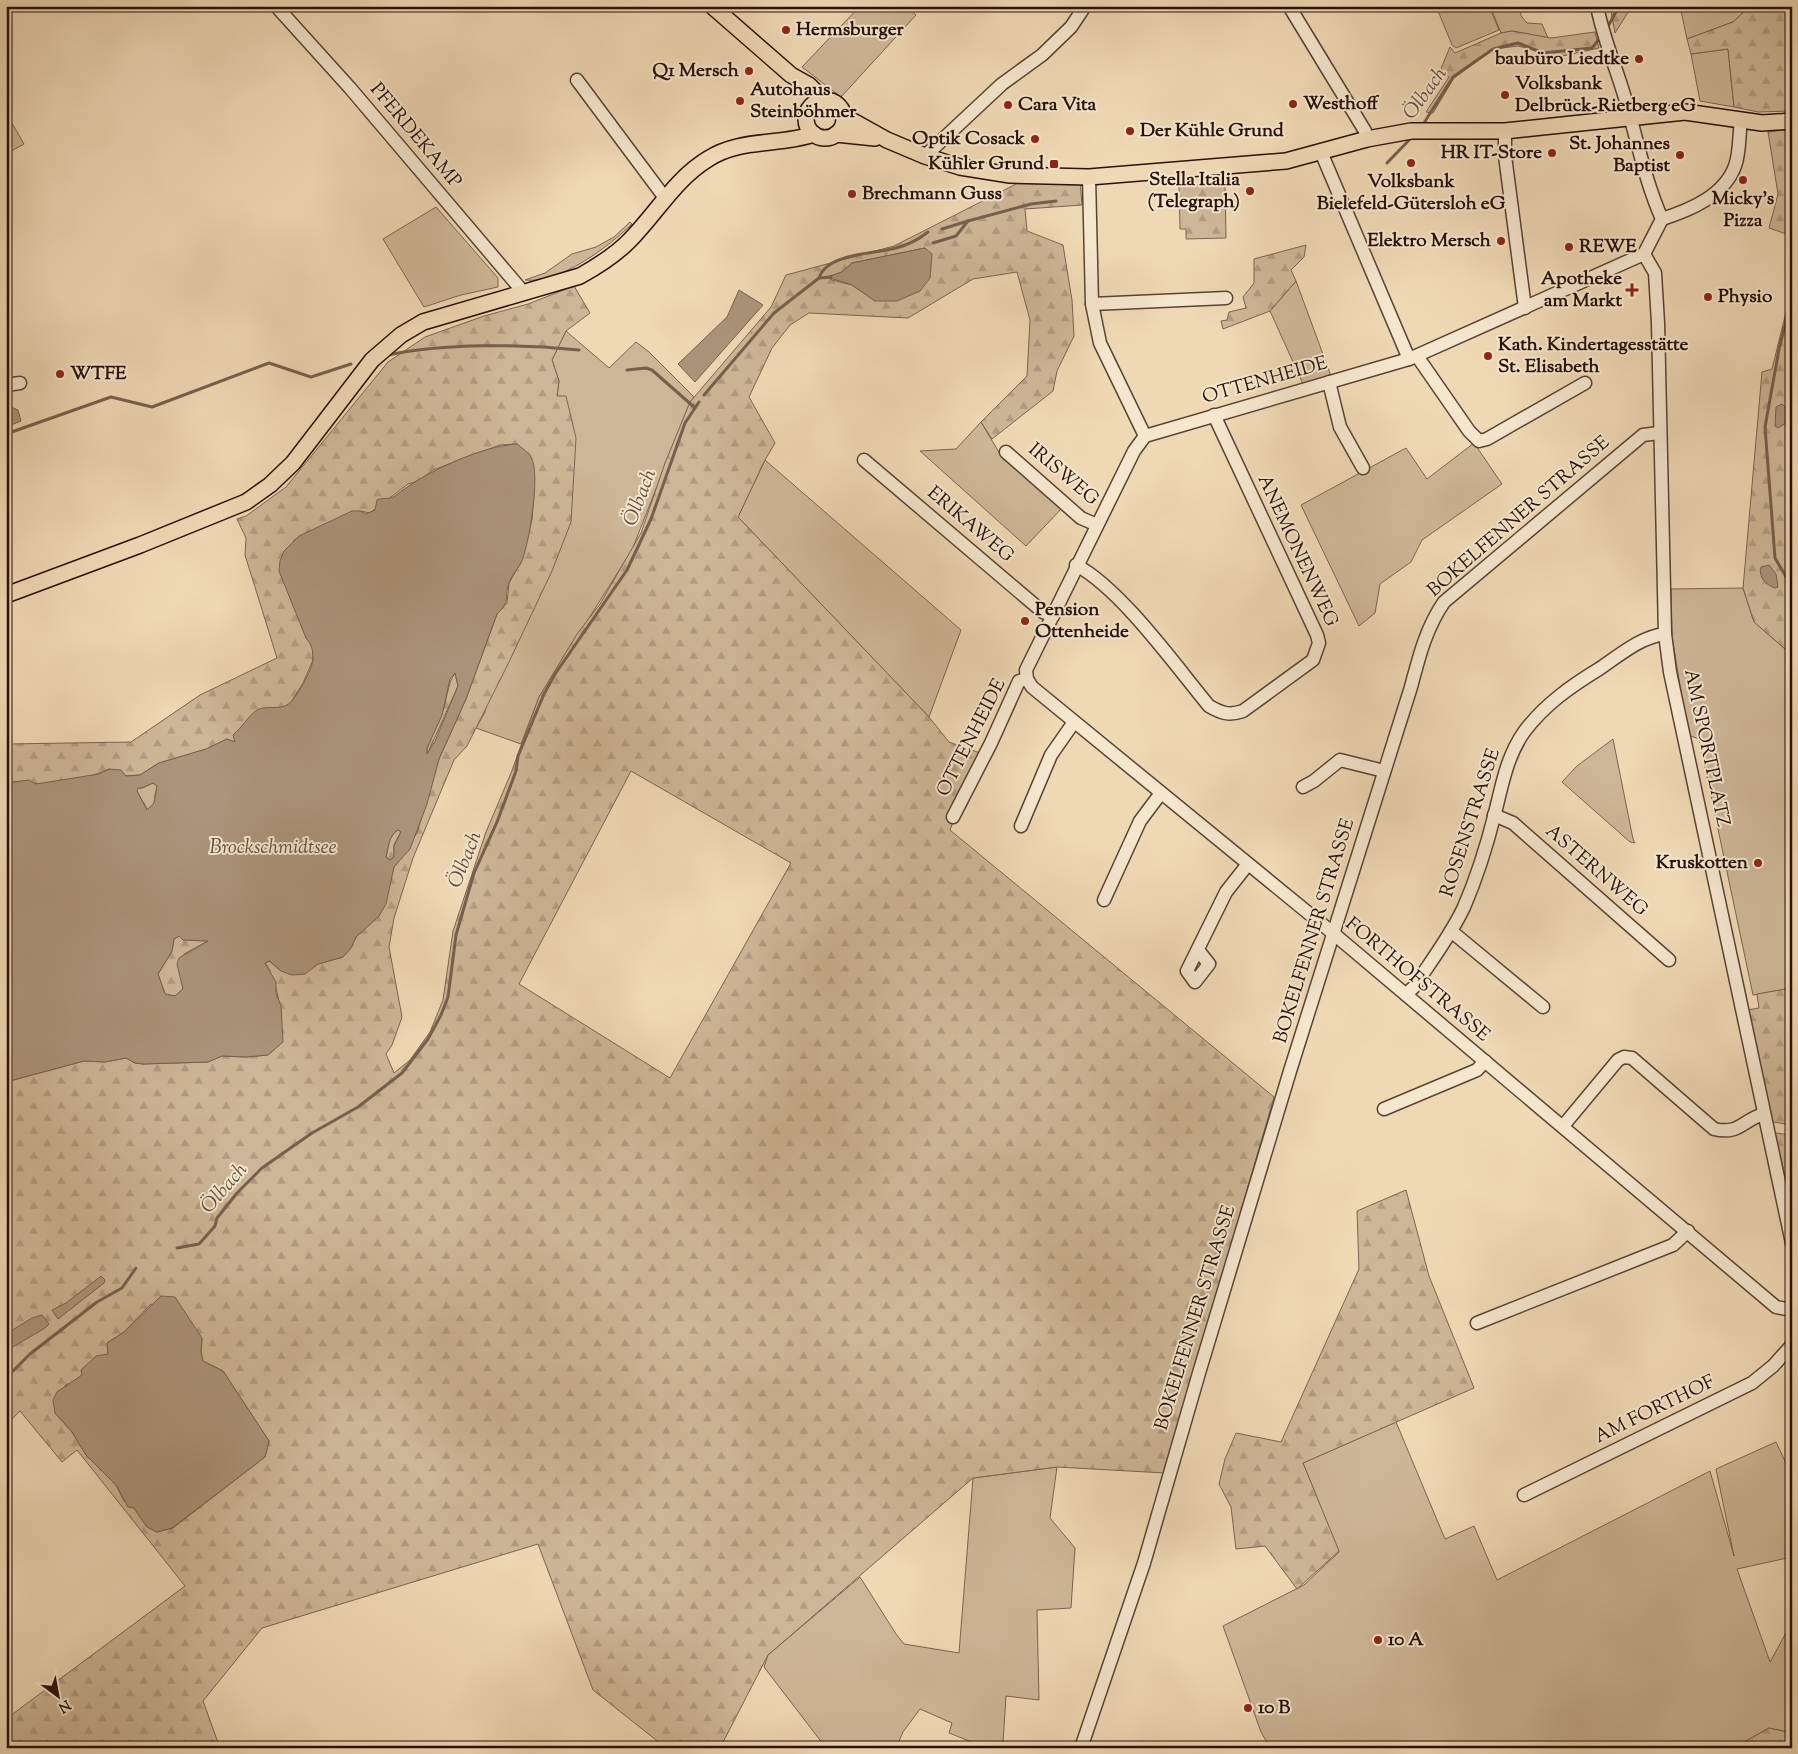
<svg xmlns="http://www.w3.org/2000/svg" width="1798" height="1754" viewBox="0 0 1798 1754" font-family="'Sorts Mill Goudy',serif">
  <defs>
    <pattern id="forest-firs" width="22" height="20" patternUnits="userSpaceOnUse" patternTransform="scale(1.25)"><rect width="22" height="20" fill="#cdb697"/><path d="M5 1l3.5 6h-7zM16 11l3.5 6h-7z" fill="#b09b81"/></pattern>
  </defs>
  <rect width="100%" height="100%" fill="#efd8b4"/>
  <filter id="stains"><feTurbulence type="fractalNoise" baseFrequency=".004" numOctaves="4"/><feColorMatrix values="0 0 0 0 .2 0 0 0 0 .09 0 0 0 0 .02 0 0 0 .5 -.17"/></filter>
  <radialGradient id="worn" r=".72"><stop offset=".6" stop-color="#630" stop-opacity="0"/><stop offset="1" stop-color="#630" stop-opacity=".3"/></radialGradient>
  <g fill="#cdb697" stroke="#7a6450">
    <path d="M860,6h45l11,9 -75,82 -39,-30z"/>
    <path d="M1436,6h53l10,24 -43,18 -4,-3z"/>
    <path d="M1490,6h30l1,10 6,7 15,1 6,14 -36,-7 -11,2z"/>
    <path d="M1680,6h70l-17,16 -46,17z"/>
    <path d="M1728,49l6,58 -34,-6 -9,-47z"/>
    <path d="M6,113l18,31 -18,10z"/>
    <path d="M436,207l62,71v9l-37,8 -37,12 -41,-68z"/>
    <path d="M630,222l2,2c-24,23 -72,60 -107,56l20,-7 27,-19 24,-7 18,-10z"/>
    <path d="M1296,281l35,95 -28,8 -33,-73z"/>
    <path d="M566,331l43,37 27,-26 13,10 45,45 -4,5 -58,148 -93,147 -18,47 -45,-16 9,-16 72,-316 2,-15 -7,-21z"/>
    <path d="M981,422l19,32 64,52 -38,40 -106,-95 36,-2z"/>
    <path d="M1474,443l28,41 -80,56 -11,22 -31,22 -5,29 -16,13 -58,-121 105,-57 21,31z"/>
    <path d="M765,460l196,170 -32,87 -191,-200z"/>
    <path d="M1743,588l11,34 38,33v333l-39,7 -54,-256 -11,-4 -16,-99 -1,-47z"/>
    <path d="M1613,739l20,100 2,4 -5,-1 -68,-60 15,-16z"/>
    <path d="M1396,1422l49,117 29,-13 23,54 213,-109 24,85 -18,-87 60,-27 16,34v81l-55,12 33,93 22,-40v111l-23,-5 -35,20h-464l-9,-16 -38,-106 81,-41 35,-33 -36,-89z"/>
    <path d="M1057,1467l-7,51 25,30 -4,60 -34,2 2,90 -33,-4 -3,46 9,3 -1,3h-24l-38,-15 3,-10 -32,-14 -17,23 -7,16h-70l-62,-81 4,-12 92,-78 36,57 8,10 55,9 14,-175z"/>
  </g>
  <g fill="url(#forest-firs)" stroke="#7a6450" fill-rule="evenodd">
    <path d="M1610,6h22l-17,27z"/>
    <path d="M1750,6h42v105l-34,1 -24,-5 -6,-58 -37,5 -4,-15 46,-17z"/>
    <path d="M1512,31l39,7 44,-6 4,16 -50,11 -1,-5 -30,-8 -24,3 -40,29 -21,35 -7,-1 23,-35 -9,-6 10,-24 5,6 46,-20z"/>
    <path d="M1792,129v107l-23,-8 9,-34 -10,-62z"/>
    <path d="M1080,179l2,26 -57,4 2,22 36,14 9,55 2,36 -17,35 -4,20 -61,48 -11,-17 46,-46 3,-56 -13,-48 -44,7 -65,39 -99,-5 -19,12 -18,23 -23,49 26,46 -10,17 -27,57 191,200 20,25 31,11 -30,77 324,267 -109,376 -108,-6 -84,11 -205,177 -48,93h-54l-73,-58 -55,-146 -276,84 -59,73 17,47h-214v-29l179,-133 -108,-136 -15,12 -42,-51 -14,14v-343l78,-21 21,1 21,-4 9,5 8,1 65,-2 14,-6 24,1 22,-2 14,-13c-2,-31 -1,-52 -17,-79l4,-2 12,10 23,3 14,-10 25,-7 8,-9 5,-11 23,-21 15,-49 23,-34 22,-74 27,-60 31,-85 10,-11 2,-20 12,-21 11,-42 2,-27 -17,-49 -17,1 -67,25 -15,11 -10,3 -38,29 -10,-2 -66,29 -1,62 13,36 7,8v14l-10,23 -13,21 -9,4h-9l-27,15 -11,12 1,7 -8,-3 -20,10 -48,14 -19,12 -14,1 -17,-7c-21,10 -50,14 -72,15 -12,0 -20,-5 -31,-1v-42l1,3 124,-2 69,-47 77,-37 -32,-103 1,-17 -9,-19 9,-3 40,-29 102,-125 37,-25 59,-21 44,-12 46,-18 16,27 -24,18 -14,29 7,21 -2,15h9l10,42 -5,84 -19,49 -44,93 -41,82 -13,14 -41,98 -19,60 -5,29 13,70 -10,28 -6,9 8,19 16,-13 20,-28 13,-32 10,-69 33,-99 25,-59 28,-76 38,-63 23,-30 41,-71 24,-70 25,-61 81,-95 15,-32 108,-29 128,-65zM925,248l-50,53 -23,-16 -20,-5 -4,-3 14,-5 10,-9zM631,771l160,92 -121,215 -151,-94zM151,1304l51,34 -1,14 2,9 20,10 46,70 -4,16 -92,71 -16,4 -10,-5 -13,-19 -10,-7 -8,-16 -30,-30 -14,-23 -17,-19 11,-29h5l35,-28 2,-2 -1,-11 17,-11z"/>
    <path d="M1225,183l1,55 -40,1v-10h-6l-1,-43z"/>
    <path d="M1306,245l-2,12 -13,13 5,11 -26,30 -47,18 -2,-8 6,-1 2,-8 17,-4 -3,-11 11,-14v-24z"/>
    <path d="M1792,288v367l-38,-33 -11,-34 19,-216 10,-3z"/>
    <path d="M455,673l3,13 -31,69c-1,-15 11,-27 15,-41 5,-13 5,-30 13,-41z"/>
    <path d="M153,783l4,3 -3,17 -6,8 -11,-20 1,-3h4z"/>
    <path d="M398,830l3,1 -7,14v12l-4,3 -4,-2c2,-10 3,-23 12,-28z"/>
    <path d="M179,936l4,4 25,1 -24,13 -3,24 2,11 -8,7 -10,-2 -7,-20 14,-23 2,-12z"/>
    <path d="M1792,988v137l-19,-3 -26,-112 12,-2 -2,-14z"/>
    <path d="M1775,1133l17,2v72z"/>
    <path d="M1406,1190l23,86 45,112 -171,75 36,88 -42,38 -32,-43 -29,3 -5,-42 -12,-23 6,-25 11,-26 45,9 78,-173 -2,-58z"/>
    <path d="M1769,1728l23,5v15h-58z"/>
  </g>
  <g fill="#ab947a" stroke="#76604c" fill-rule="evenodd">
    <path d="M925,248l7,6 -2,24 -10,13 -23,10h-22l-23,-16 -25,-8 15,-5 10,-9z"/>
    <path d="M739,290l24,15 -68,77 -17,-18 49,-47z"/>
    <path d="M1782,404l5,5 -1,14 -8,5 -3,-2 1,-19z"/>
    <path d="M6,405l12,5 3,11 -15,6z"/>
    <path d="M517,444c5,4 11,8 14,13 10,16 -2,89 -10,106 -4,7 -10,13 -12,20 -6,18 3,15 -12,31l-31,85 -27,60 -12,45 -17,45 -16,18 -8,37 -7,12 -23,21 -5,11 -8,9 -25,7 -13,10 -13,1 -11,-4 -11,-10 -5,2 11,19v11l5,13 2,36 -15,13 -22,2 -24,-1 -14,6 -65,2 -8,-1 -9,-5 -21,4 -21,-1 -78,21v-299l23,-3 7,4 63,-10 10,-5 12,1 5,6 14,-1 19,-12 47,-14 21,-10 8,3 -2,-7c9,-7 15,-19 24,-25 9,-5 21,0 30,-5 9,-5 26,-37 26,-46 0,-9 -1,-14 -7,-21l-27,-67 1,-10 4,-10 15,-15 53,-25h8l6,3 9,-4 2,-10c6,-3 13,0 18,-4 28,-23 86,-50 122,-52zM455,673l3,13 -23,55 -8,13v-6l15,-33 8,-36zM153,783l4,3 -3,17 -7,7 -10,-19 1,-3h4zM398,830l3,2 -7,14v11l-4,3 -4,-3c2,-9 3,-22 12,-27zM179,936l4,4 25,1 -29,17 -2,6 6,25 -8,7 -10,-2 -7,-20 14,-23 2,-12z"/>
    <path d="M1769,565l7,9 2,13 -3,1c-9,-3 -17,-11 -14,-21z"/>
    <path d="M101,1276l4,4 -1,3 -46,36 -6,-9 14,-7z"/>
    <path d="M161,1296l14,1 27,41 -1,14 2,9 20,10 46,70 -4,16 -93,71 -15,4 -10,-5 -13,-19 -6,-1 -12,-22 -30,-30 -14,-23 -17,-19 -2,-13 4,-8 25,-17 -1,-5 15,-14 12,-2 -1,-11 17,-11z"/>
    <path d="M42,1315l7,9 -4,4 -39,23v-17l26,-16z"/>
  </g>
  <g fill="none" stroke-linecap="round" stroke-linejoin="round">
    <g stroke="#76604c" stroke-width="3">
      <path d="M1606,30l13,-24"/>
      <path d="M1422,126l31,-49 40,-28 25,-6 25,10 49,-5 9,-11"/>
      <path d="M1387,163l26,-27"/>
      <path d="M942,229l26,-8"/>
      <path d="M933,243l23,-7 12,-15 63,-17 25,-3"/>
      <path d="M819,278c8,-25 55,-24 77,-30 12,-3 22,-8 32,-16"/>
      <path d="M1792,297l-13,52 -14,78 10,131 17,29"/>
      <path d="M388,355c57,-12 132,-11 191,-5"/>
      <path d="M627,370l19,-2 6,2 42,37"/>
      <path d="M704,395l70,-82 45,-35 12,-1"/>
      <path d="M6,434l105,-37 41,10 117,-44 42,14 40,-13"/>
      <path d="M177,1248l22,-4 16,-18 2,-8 20,-25 25,-25 50,-35 46,-26 44,-34 26,-34 13,-24 7,-18 8,-62 18,-62 23,-51 19,-51 2,-15 26,-62 11,-20 72,-104 24,-51 34,-96 14,-21"/>
      <path d="M6,1378l24,-24 67,-52 25,-14 14,-20"/>
    </g>
    <g stroke="#594333" stroke-width="15">
      <g id="minor">
        <path d="M276,6l74,82 169,199 3,7"/>
        <path d="M1289,6l76,125 2,8"/>
        <path d="M1597,6c6,32 19,61 28,92 12,41 20,83 37,121l-18,35"/>
        <path d="M577,80l88,118"/>
        <path d="M1505,131v25l20,152"/>
        <path d="M1321,152l88,207"/>
        <path d="M925,156l77,-72 40,-29 29,-28 14,-21"/>
        <path d="M1089,177l3,127 8,39 45,93"/>
        <path d="M1662,219c28,-9 62,-23 73,-53 5,-13 4,-32 6,-46"/>
        <path d="M1644,254l-235,105 -264,77 -11,15 -108,219 1,9 5,8 302,247 442,373 16,3"/>
        <path d="M1644,254l11,19 3,50 7,311 5,38 122,571"/>
        <path d="M1092,304l134,-6"/>
        <path d="M1417,356l52,75 10,10 8,-2 98,-56"/>
        <path d="M1329,382l11,45 23,41"/>
        <path d="M6,385l14,-2"/>
        <path d="M1006,452l75,66 16,7"/>
        <path d="M864,460l179,152 10,4"/>
        <path d="M1076,565c45,24 99,100 133,141 12,7 20,10 34,5l70,-51 6,-17 -2,-8 -103,-220"/>
        <path d="M1303,787l11,-6 26,-21 44,11"/>
        <path d="M1494,815l19,8 156,137"/>
        <path d="M953,817l38,-74 28,-62 8,-2"/>
        <path d="M1021,826l30,-71 23,-33"/>
        <path d="M1104,900l36,-79 21,-28"/>
        <path d="M1451,931l92,76"/>
        <path d="M1198,950l11,14 -14,18 -8,-11 39,-79 22,-28"/>
        <path d="M1406,994l8,-7c17,-26 37,-52 50,-80 13,-30 23,-62 31,-94 7,-28 12,-57 29,-81 20,-27 47,-46 75,-63 21,-14 41,-32 66,-35"/>
        <path d="M1384,1109l93,-39 8,-9"/>
        <path d="M1563,1126l55,-66 6,-3 8,1 82,71c26,6 28,-9 50,-15"/>
        <path d="M1477,1323l196,-78 15,-14"/>
        <path d="M1524,1495l228,-112 21,-17 19,-21"/>
        <path d="M1081,1748l63,-185 55,-190 91,-302 121,-384c8,-30 15,-59 33,-85l199,-167 16,-2"/>
      </g>
    </g>
    <g stroke="#271108" stroke-width="18">
      <g id="major">
        <path d="M712,6l79,69 18,10 15,15"/>
        <circle cx="825" cy="119" r="19"/>
        <path d="M844,116l43,24 38,16 35,11 50,8 79,2 197,-16 81,-22 44,-8h94l180,-19 77,11 30,-2"/>
        <path d="M836,134l39,4"/>
        <path d="M6,595l134,-50 106,-43 24,-17 23,-22 79,-103 29,-25 22,-13 157,-46c18,-10 34,-20 49,-35 27,-27 46,-62 79,-82 32,-21 71,-13 106,-25"/>
      </g>
    </g>
    <use href="#minor" stroke="#f5e6ce" stroke-width="12"/>
    <use href="#major" stroke="#efd8b4" stroke-width="15"/>
  </g>
  <g fill="#8f2418" stroke="#f5e6ce" stroke-width="2">
    <circle cx="786" cy="30" r="5"/>
    <circle cx="1639" cy="59" r="5"/>
    <circle cx="749" cy="71" r="5"/>
    <circle cx="1505" cy="95" r="5"/>
    <circle cx="740" cy="101" r="5"/>
    <circle cx="1293" cy="104" r="5"/>
    <circle cx="1008" cy="105" r="5"/>
    <circle cx="1130" cy="131" r="5"/>
    <circle cx="1035" cy="139" r="5"/>
    <circle cx="1552" cy="153" r="5"/>
    <circle cx="1680" cy="155" r="5"/>
    <circle cx="1411" cy="163" r="5"/>
    <rect x="1049" y="159" width="10" height="10" rx="2.5"/>
    <circle cx="1743" cy="180" r="5"/>
    <circle cx="1250" cy="191" r="5"/>
    <circle cx="852" cy="194" r="5"/>
    <circle cx="1501" cy="241" r="5"/>
    <circle cx="1569" cy="247" r="5"/>
    <path d="M1629.5 282.5h5v5h5v5h-5v5h-5v-5h-5v-5h5z"/>
    <circle cx="1708" cy="297" r="5"/>
    <circle cx="1488" cy="356" r="5"/>
    <circle cx="60" cy="374" r="5"/>
    <circle cx="1025" cy="621" r="5"/>
    <circle cx="1758" cy="863" r="5"/>
    <circle cx="1378" cy="1640" r="5"/>
    <circle cx="1248" cy="1708" r="5"/>
  </g>
  <g text-anchor="middle" dominant-baseline="central" stroke-width="4" stroke-linejoin="round" paint-order="stroke">
    <g font-size="19" font-weight="bold" fill="#271108" stroke="#f5e6ce" text-anchor="start">
      <text x="796" y="30">Hermsburger</text>
      <text x="1629" y="59" text-anchor="end">baubüro Liedtke</text>
      <text x="739" y="71" text-anchor="end">Q1 Mersch</text>
      <text x="1515" y="84">Volksbank<tspan x="1515" dy="22">Delbrück-Rietberg eG</tspan></text>
      <text x="750" y="90">Autohaus<tspan x="750" dy="22">Steinböhmer</tspan></text>
      <text x="1303" y="104">Westhoff</text>
      <text x="1018" y="105">Cara Vita</text>
      <text x="1140" y="131">Der Kühle Grund</text>
      <text x="1025" y="139" text-anchor="end">Optik Cosack</text>
      <text x="1670" y="144" text-anchor="end">St. Johannes<tspan x="1670" dy="22">Baptist</tspan></text>
      <text x="1542" y="153" text-anchor="end">HR IT-Store</text>
      <text x="1044" y="164" text-anchor="end">Kühler Grund</text>
      <text x="1240" y="180" text-anchor="end">Stella Italia<tspan x="1240" dy="22">(Telegraph)</tspan></text>
      <text x="1411" y="182" text-anchor="middle">Volksbank<tspan x="1411" dy="22">Bielefeld-Gütersloh eG</tspan></text>
      <text x="862" y="194">Brechmann Guss</text>
      <text x="1743" y="199" text-anchor="middle">Micky's<tspan x="1743" dy="22">Pizza</tspan></text>
      <text x="1491" y="241" text-anchor="end">Elektro Mersch</text>
      <text x="1579" y="247">REWE</text>
      <text x="1622" y="279" text-anchor="end">Apotheke<tspan x="1622" dy="22">am Markt</tspan></text>
      <text x="1718" y="297">Physio</text>
      <text x="1498" y="345">Kath. Kindertagesstätte<tspan x="1498" dy="22">St. Elisabeth</tspan></text>
      <text x="70" y="374">WTFE</text>
      <text x="1035" y="610">Pension<tspan x="1035" dy="22">Ottenheide</tspan></text>
      <text x="1748" y="863" text-anchor="end">Kruskotten</text>
      <text x="1388" y="1640">10 A</text>
      <text x="1258" y="1708">10 B</text>
    </g>
    <g font-size="19" fill="#271108" stroke="#f5e6ce">
      <text transform="translate(415 136) rotate(50)">PFERDEKAMP</text>
      <text transform="translate(1265 381) rotate(-16)">OTTENHEIDE</text>
      <text transform="translate(1063 475) rotate(40)">IRISWEG</text>
      <text transform="translate(1519 517) rotate(-41)">BOKELFENNER STRASSE</text>
      <text transform="translate(970 525) rotate(40)">ERIKAWEG</text>
      <text transform="translate(1297 551) rotate(65)">ANEMONENWEG</text>
      <text transform="translate(972 738) rotate(-63)">OTTENHEIDE</text>
      <text transform="translate(1706 748) rotate(78)">AM SPORTPLATZ</text>
      <text transform="translate(1471 823) rotate(-72)">ROSENSTRASSE</text>
      <text transform="translate(1596 871) rotate(41)">ASTERNWEG</text>
      <text transform="translate(1315 931) rotate(-73)">BOKELFENNER STRASSE</text>
      <text transform="translate(1417 980) rotate(40)">FORTHOFSTRASSE</text>
      <text transform="translate(1196 1318) rotate(-73)">BOKELFENNER STRASSE</text>
      <text transform="translate(1655 1410) rotate(-26)">AM FORTHOF</text>
    </g>
    <g font-size="20" font-style="italic" fill="#624c3b" stroke="#f5e6ce">
      <text transform="translate(1426 94) rotate(-54)">Ölbach</text>
      <text transform="translate(641 498) rotate(-69)">Ölbach</text>
      <text x="273" y="848">Brockschmidtsee</text>
      <text transform="translate(466 860) rotate(-68)">Ölbach</text>
      <text transform="translate(225 1189) rotate(-49)">Ölbach</text>
    </g>
  </g>
  <rect width="1798" height="1754" fill="none" stroke="#efd8b4" stroke-width="25"/>
  <rect x="8" y="8" width="1783" height="1739" fill="none" stroke="#271108" stroke-width="2.5"/>
  <rect x="12" y="12" width="1773" height="1729" fill="none" stroke="#271108"/>
  <g transform="translate(58 1696) rotate(148)" stroke="#f5e6ce" stroke-width="4" paint-order="stroke">
  <path d="M0-4L9 19L0 12L-9 19Z" fill="#271108"/>
  <text y="-8" font-size="14" font-weight="bold" text-anchor="middle" fill="#271108">N</text>
  </g>
  <rect width="100%" height="100%" filter="url(#stains)"/>
  <rect width="100%" height="100%" fill="url(#worn)"/>
</svg>
